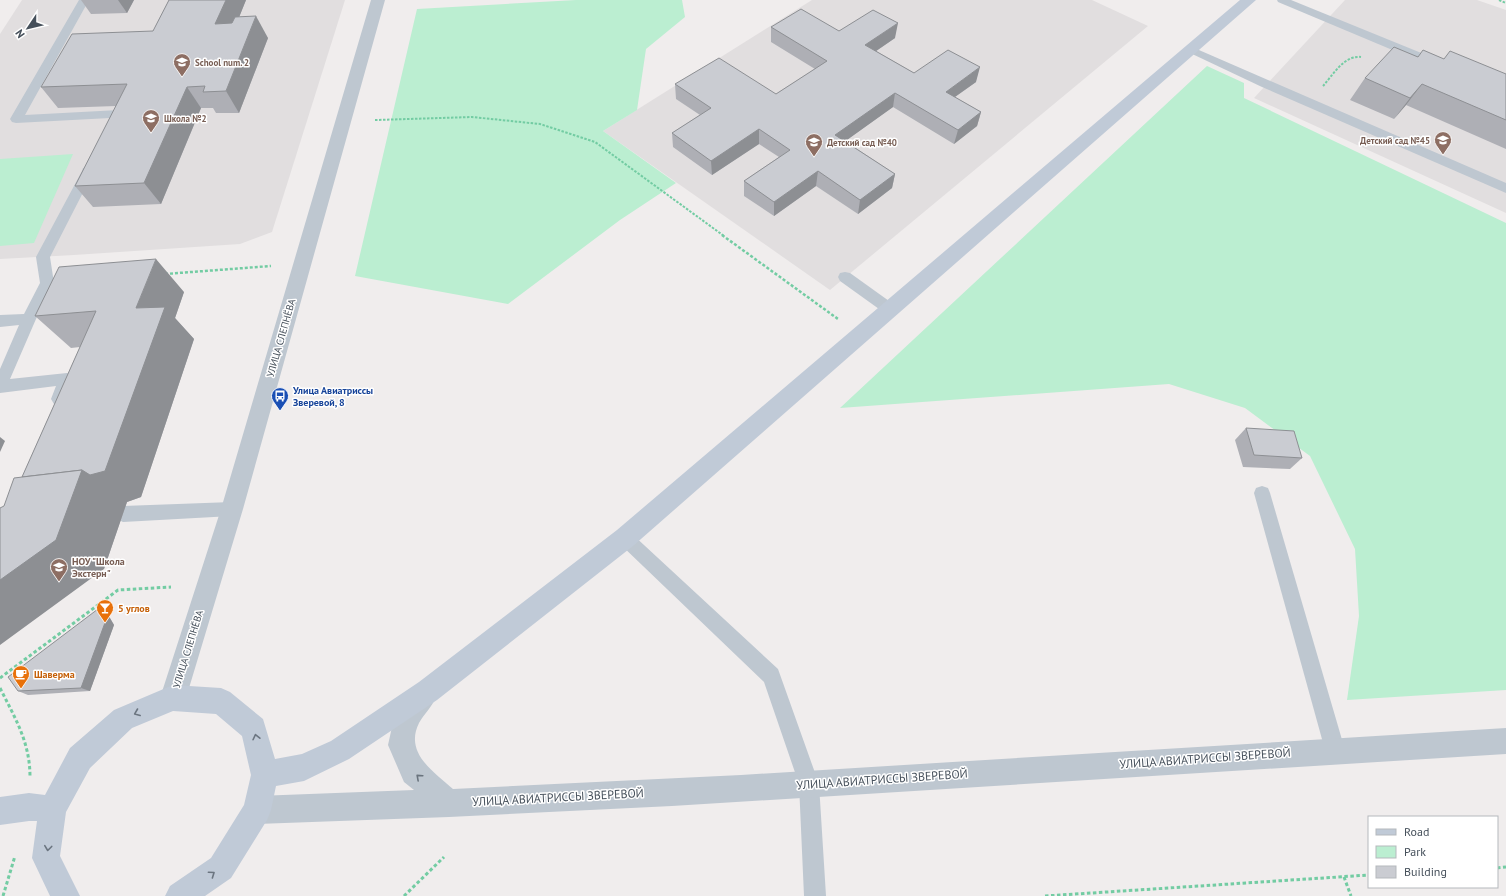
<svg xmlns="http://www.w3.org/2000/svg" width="1506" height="896" viewBox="0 0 1506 896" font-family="'PT Sans',sans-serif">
  <rect width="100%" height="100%" fill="#f0eded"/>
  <g fill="#e1dedf">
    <path d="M22,0h323l-73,232 -32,12 -166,11 -74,4v-225z"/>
    <path d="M812,0h280l56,26 -318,264 -227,-159z"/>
    <path d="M1345,0h132l29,10v203l-252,-115z"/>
  </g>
  <g fill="#bbeed1">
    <path d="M576,0h106l3,17 -39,32 -9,61 -34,21 73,52 -56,37 -112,84 -153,-28 62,-267z"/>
    <path d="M1207,66l37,17v15l262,125v467l-159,10 12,-84 -4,-67 -45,-93 -65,-48 -76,-24 -329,24z"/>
    <path d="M73,154l-39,89 -34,3v-87z"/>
  </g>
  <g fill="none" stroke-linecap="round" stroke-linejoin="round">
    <g stroke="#73cca3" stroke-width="2" stroke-dasharray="2.5 1.5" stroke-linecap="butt">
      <path d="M1499,0l7,3"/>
      <path d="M1323,86c10,-11 21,-31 38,-29"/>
      <path d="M375,120l97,-3 68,7 55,18 129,94"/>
    </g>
    <g stroke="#73cca3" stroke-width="2.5" stroke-dasharray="3 2" stroke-linecap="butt">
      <path d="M722,235l116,84"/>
      <path d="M165,274l106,-8"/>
    </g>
    <g stroke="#73cca3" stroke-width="3" stroke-dasharray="3.5 2.5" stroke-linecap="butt">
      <path d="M0,678l118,-88 53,-3"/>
      <path d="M0,688c15,30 30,54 30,89"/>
      <path d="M1497,868l9,-1"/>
      <path d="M1344,877l7,19"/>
      <path d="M3,896l12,-40"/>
      <path d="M404,896l40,-39"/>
      <path d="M1045,896l324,-21"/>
    </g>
    <g fill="#bec7d0" fill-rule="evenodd">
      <path d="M79,0h10l-64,115 94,-5 4,1 2,3 -9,15h-8l-2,-3 4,-8 -94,5 -4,-1 -2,-3z"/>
      <path d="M1277,0h14l150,61 2,3 -2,3h-8l-155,-65z"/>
      <path d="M1192,47l314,136v10l-244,-106 -74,-35 -2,-2 2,-2z"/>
      <path d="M88,167l5,1 1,3 -44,86 4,26 -18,36 -26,60 57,-6 5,2 3,4 -11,25 -5,1 -5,-1 -3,-5 5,-13 -56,7v-24l19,-44 -19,2v-12l24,-1 16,-31 -4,-26 46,-86 1,-3z"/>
      <path d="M845,272l5,1 46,33 2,4 -2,4 -5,2 -5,-2 -46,-33 -2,-4 2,-4z"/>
      <path d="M1262,486l6,2 2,5 75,257 -3,7 -7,3 -7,-3 -3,-7 -71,-257 2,-5z"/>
      <path d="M232,502l6,2 2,5 -2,5 -6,2 -109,6 -6,-3 -2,-5 2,-5 6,-3z"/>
      <path d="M625,530l6,3 147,136 41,115 7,112h-22l-5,-112 -35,-102 -145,-139 -3,-5 3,-5z"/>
    </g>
    <g fill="#bec7d0" fill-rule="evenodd">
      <path d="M371,0h14l-142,509 -57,189 -4,9 -9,4 -9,-4 -4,-9 61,-189z"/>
      <path d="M423,684l9,4 4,9c-4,10 -12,17 -17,26 -15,30 15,49 34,66l288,-14 765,-47v26l-834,52 -223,11 -192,7 -10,-4 -4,-10 4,-10 10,-4 157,-6 -10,-8 -16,-37 6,-27 4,-9 16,-21z"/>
    </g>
    <path fill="#c0cad7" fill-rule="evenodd" d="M1240,0h16l-623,546 -196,154 -88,59 -45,22 -28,5 -5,24 -4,10 -36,58 -26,18h-40l5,-10 41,-28 33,-53 7,-30 -9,-39 -26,-22 -43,-3 -41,17 -42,40 -24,44 -6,44 20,40h-30l-18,-38 5,-37h-8l-29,4v-28l29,-4 16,2 25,-47 44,-38 59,-25 48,3 9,4 33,27 12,40 27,-5 29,-13 88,-59 198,-152z"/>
  </g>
  <g fill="#aeafb5">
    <path d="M81,0h53l-7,13 -36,1z"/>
    <path d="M169,0h77l-7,17 29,21 -29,75h-23l-3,-5h-12l-40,96 -68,3 -18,-21 41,-80 -58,2 -17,-21 112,-56z"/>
    <path d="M771,27l124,11 -19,13 38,22 62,9 -21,15 26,15 -4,14 -23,18 -61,-37 -48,34 50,33 -3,14 -34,26 -42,-28 -42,30 -30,-20v-15l35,-24 -20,-13 -47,31 -39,-28 -1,-14 28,-18 -24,-16 -1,-15 101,10 39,-25 -44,-27z"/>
    <path d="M1418,57l26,2 62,15v75l-100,-44 -12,14 -44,-19 15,-22z"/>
    <path d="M184,292l-9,26 19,21 -53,158 -14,5 -23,67 -82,-92 58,-130 -9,1 -36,-32z"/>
    <path d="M1246,428l56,30 -12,11 -47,-2 -8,-27z"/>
    <path d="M98,609l9,4 7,12 -24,66 -62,4 -10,-4z"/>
  </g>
  <g fill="#8d8f93">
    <path d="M118,0h16l-7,13z"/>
    <path d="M226,0h20l-18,45 -13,-21z"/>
    <path d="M256,16l12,22 -29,75 -13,-22z"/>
    <path d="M898,23l-3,15 -32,22 2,-15z"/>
    <path d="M980,67l-4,15 -34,24 4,-14z"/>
    <path d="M1422,84l-16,21 -12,14 16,-21z"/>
    <path d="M187,87l14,21 -40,96 -17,-21z"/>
    <path d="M895,93l-2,14 -60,43 2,-15z"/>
    <path d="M981,112l-4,14 -23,18 4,-14z"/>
    <path d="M759,129v15l-47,31 -1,-14z"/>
    <path d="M818,171l-2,15 -42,30v-14z"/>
    <path d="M895,174l-3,14 -34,26 2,-14z"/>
    <path d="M156,259l28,33 -9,26 19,21 -53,158 -14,5 -23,67 -104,76v-65l82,-110 54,-162z"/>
    <path d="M0,437l5,4 -5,11z"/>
    <path d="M98,609l9,4 7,12 -24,66 -9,-3z"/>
  </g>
  <g fill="#caccd2" stroke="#8d8f93">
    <path d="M169,0h57l-11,24 17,-1 3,-6 21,-1 -30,75 -23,1 2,-6 -18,1 -43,96 -69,3 52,-102 -86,3 31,-53 81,-3z"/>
    <path d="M801,9l38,22 34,-21 25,13 -33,22 49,28 34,-23 32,17 -34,25 35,20 -23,18 -63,-37 -60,42 60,39 -35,26 -42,-29 -44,31 -30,-21 46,-31 -31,-21 -48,32 -39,-28 39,-25 -36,-24 44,-26 57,36 51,-33 -56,-34z"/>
    <path d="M1394,47l24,10 5,-7 21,9 6,-8 56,23v46l-84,-36 -12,14 -45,-20z"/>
    <path d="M156,259l-20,49 29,-1 -60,164 -15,4 -8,-5 -60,7 74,-166 -61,5 24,-49z"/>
    <path d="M1246,428l48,3 8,27 -48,-3z"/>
    <path d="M82,470l-26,70 -56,40v-72l4,-2 10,-28z"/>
    <path d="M98,609l8,11 -25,68 -63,3 -10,-14z"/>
  </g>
  <defs><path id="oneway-chevron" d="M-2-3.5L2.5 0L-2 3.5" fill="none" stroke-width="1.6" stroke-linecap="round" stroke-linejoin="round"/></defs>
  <g stroke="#6b7580">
    <use href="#oneway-chevron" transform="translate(137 713) rotate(158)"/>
    <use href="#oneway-chevron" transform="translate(256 737) rotate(-103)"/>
    <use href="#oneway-chevron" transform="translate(48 848) rotate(97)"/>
    <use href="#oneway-chevron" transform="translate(212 874) rotate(-35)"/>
  </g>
  <use stroke="#6a747e" href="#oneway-chevron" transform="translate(419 777) rotate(-138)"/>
  <defs>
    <g id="school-pin" transform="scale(0.9)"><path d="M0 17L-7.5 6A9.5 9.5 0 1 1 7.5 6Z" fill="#8d6e63" stroke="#fff"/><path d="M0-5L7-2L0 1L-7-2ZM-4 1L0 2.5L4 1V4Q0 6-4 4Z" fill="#fff"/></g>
    <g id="bus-pin" transform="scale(0.9)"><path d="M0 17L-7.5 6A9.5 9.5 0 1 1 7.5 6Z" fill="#1a4fb4" stroke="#fff"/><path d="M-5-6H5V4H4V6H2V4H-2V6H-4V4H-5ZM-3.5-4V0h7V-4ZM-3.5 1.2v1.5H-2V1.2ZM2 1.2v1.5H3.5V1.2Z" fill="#fff"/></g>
    <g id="bar-pin" transform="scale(0.9)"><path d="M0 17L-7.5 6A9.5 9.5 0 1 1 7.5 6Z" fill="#e8710a" stroke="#fff"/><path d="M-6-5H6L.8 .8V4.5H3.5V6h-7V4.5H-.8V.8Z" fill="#fff"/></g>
    <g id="cafe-pin" transform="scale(0.9)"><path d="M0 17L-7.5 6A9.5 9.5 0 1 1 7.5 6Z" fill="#e8710a" stroke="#fff"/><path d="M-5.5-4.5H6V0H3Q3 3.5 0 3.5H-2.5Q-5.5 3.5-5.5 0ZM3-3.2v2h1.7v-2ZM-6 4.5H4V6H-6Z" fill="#fff"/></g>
  </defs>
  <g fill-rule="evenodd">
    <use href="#school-pin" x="182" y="62"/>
    <use href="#school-pin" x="151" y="118"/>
    <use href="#school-pin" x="1443" y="140"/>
    <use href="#school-pin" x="814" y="142"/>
    <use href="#bus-pin" x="280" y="396"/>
    <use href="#school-pin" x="59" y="567"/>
    <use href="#bar-pin" x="105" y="608"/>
    <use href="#cafe-pin" x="21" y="674"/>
  </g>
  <g text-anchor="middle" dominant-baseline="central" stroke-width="3" stroke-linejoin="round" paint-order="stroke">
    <g font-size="9" font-weight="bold" fill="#785e54" stroke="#fff" text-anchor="start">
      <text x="195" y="62">School num. 2</text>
      <text x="164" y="118">Школа №2</text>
      <text x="1430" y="140" text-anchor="end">Детский сад №45</text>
      <text x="827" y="142">Детский сад №40</text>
    </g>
    <g font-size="10" fill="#46505b" stroke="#fff">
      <text transform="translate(281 338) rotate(-74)">УЛИЦА СЛЕПНЁВА</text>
      <text transform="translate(188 649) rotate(-73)">УЛИЦА СЛЕПНЁВА</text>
    </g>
    <g font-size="10" font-weight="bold" fill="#164399" stroke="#fff" text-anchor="start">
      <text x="293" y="390">Улица Авиатриссы<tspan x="293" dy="12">Зверевой, 8</tspan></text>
    </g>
    <g font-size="10" font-weight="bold" fill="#785e54" stroke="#fff" text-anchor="start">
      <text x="72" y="561">НОУ "Школа<tspan x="72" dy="12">Экстерн"</tspan></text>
    </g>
    <g font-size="10" font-weight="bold" fill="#c56008" stroke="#fff" text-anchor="start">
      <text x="118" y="608">5 углов</text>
      <text x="34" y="674">Шаверма</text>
    </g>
    <g font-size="12" fill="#46505b" stroke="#fff">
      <text transform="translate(1205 758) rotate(-4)">УЛИЦА АВИАТРИССЫ ЗВЕРЕВОЙ</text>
      <text transform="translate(882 779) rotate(-4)">УЛИЦА АВИАТРИССЫ ЗВЕРЕВОЙ</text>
      <text transform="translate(558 797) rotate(-3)">УЛИЦА АВИАТРИССЫ ЗВЕРЕВОЙ</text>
    </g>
  </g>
  <rect x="1368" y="816" width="130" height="72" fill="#ffffff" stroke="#b5b9bd"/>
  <rect x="1376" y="829" width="20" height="6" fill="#c0cad7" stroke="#b5b9bd"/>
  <text x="1404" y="836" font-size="12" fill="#46505b">Road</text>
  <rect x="1376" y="846" width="20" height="12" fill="#bbeed1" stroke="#b5b9bd"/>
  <text x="1404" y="856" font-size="12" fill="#46505b">Park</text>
  <rect x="1376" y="866" width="20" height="12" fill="#caccd2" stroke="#b5b9bd"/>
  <text x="1404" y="876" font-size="12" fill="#46505b">Building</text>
  <g transform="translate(28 28) rotate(235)" stroke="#ffffff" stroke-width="3" paint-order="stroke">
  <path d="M0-3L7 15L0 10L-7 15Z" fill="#46505b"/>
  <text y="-6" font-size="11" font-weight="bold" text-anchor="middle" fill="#46505b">N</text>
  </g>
</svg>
